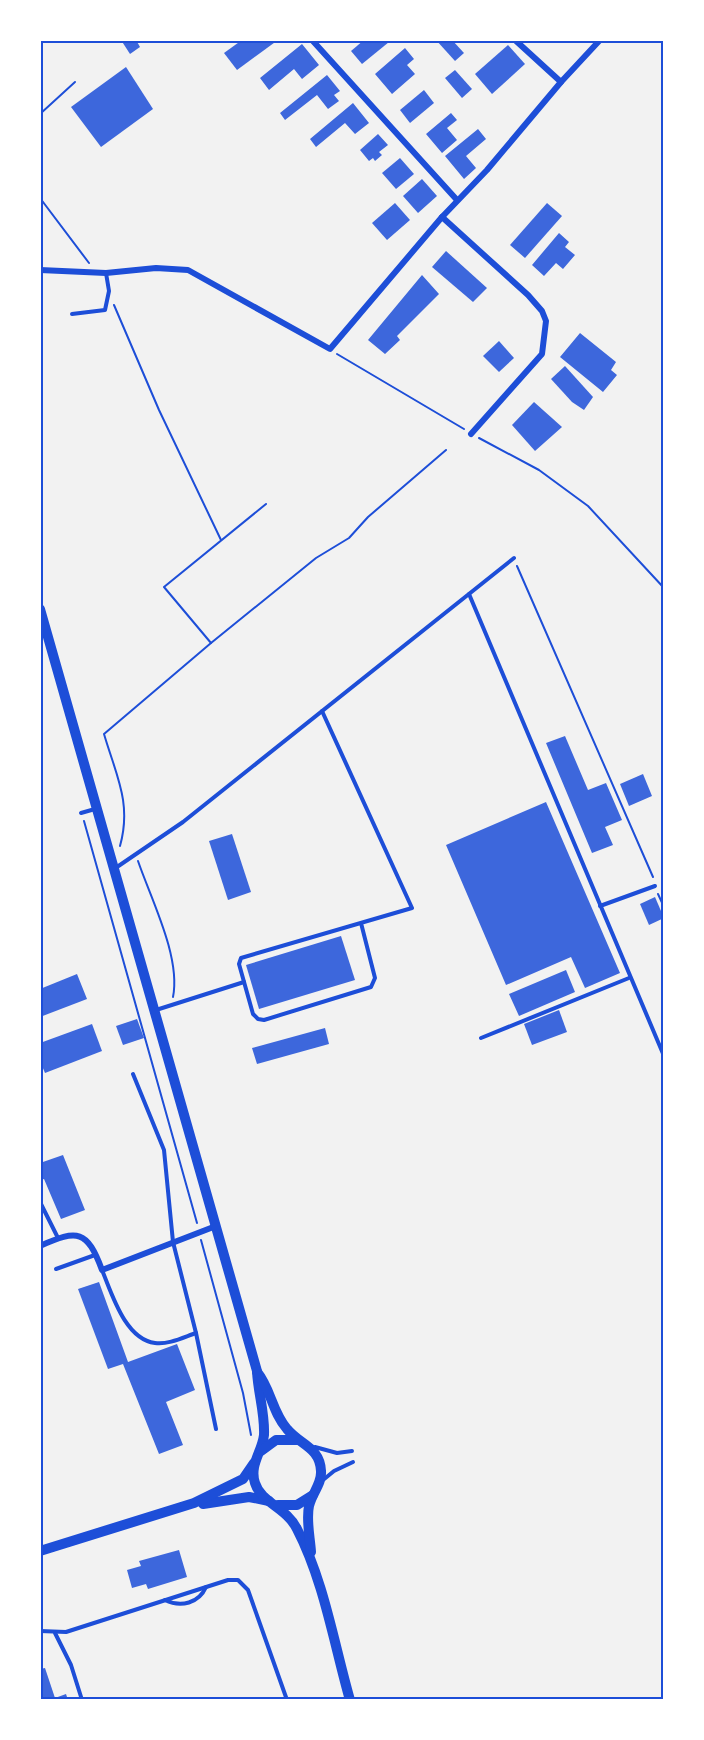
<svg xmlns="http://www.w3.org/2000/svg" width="704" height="1740" viewBox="0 0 704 1740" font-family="Manrope,sans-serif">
  <rect width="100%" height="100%" fill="#f2f2f2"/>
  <g fill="#3d67dc">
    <path d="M121,40h15l4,7 -10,7z"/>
    <path d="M242,40h36l-41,30 -13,-17z"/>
    <path d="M364,40h24l1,2 -27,22 -11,-13z"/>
    <path d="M436,40h16l12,13 -9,8z"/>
    <path d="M302,44l17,21 -17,14 -8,-10 -25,21 -9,-12z"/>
    <path d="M508,45l17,19 -33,30 -17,-20z"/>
    <path d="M405,48l9,11 -7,6 8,9 -23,20 -17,-20z"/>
    <path d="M126,67l27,42 -52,38 -30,-40z"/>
    <path d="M455,70l17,19 -10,9 -17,-20z"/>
    <path d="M327,75l13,16 -6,4 5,6 -11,8 -11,-14 -32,25 -5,-7z"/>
    <path d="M424,90l10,13 -24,20 -10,-13z"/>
    <path d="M353,103l16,20 -14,11 -10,-11 -29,24 -6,-8z"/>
    <path d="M451,113l6,7 -10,8 10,12 -15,13 -16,-19z"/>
    <path d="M478,129l8,10 -20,17 10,12 -12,11 -19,-23z"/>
    <path d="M378,134l10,11 -9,7 3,3 -7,6 -2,-3 -4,3 -9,-11z"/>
    <path d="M400,158l14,16 -18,15 -14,-16z"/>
    <path d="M422,179l15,17 -19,17 -15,-17z"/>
    <path d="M395,203l15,17 -23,20 -15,-17z"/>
    <path d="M547,203l15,13 -37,42 -15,-13z"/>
    <path d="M559,233l10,9 -4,5 10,8 -12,14 -7,-6 -12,13 -12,-11z"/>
    <path d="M446,251l41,37 -14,14 -41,-35z"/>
    <path d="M422,275l17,19 -42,42 3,4 -15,14 -17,-14z"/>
    <path d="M580,333l36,29 -5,8 6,5 -14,17 -43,-35z"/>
    <path d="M499,341l15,17 -15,14 -16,-16z"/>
    <path d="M565,366l28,31 -9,13 -12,-8 -21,-23z"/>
    <path d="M534,402l28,25 -27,24 -23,-26z"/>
    <path d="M565,736l23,54 18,-7 16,37 -17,7 8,18 -21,8 -46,-110z"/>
    <path d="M643,774l9,22 -23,10 -9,-22z"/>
    <path d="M546,802l74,171 -35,15 -14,-31 -65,28 -60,-140z"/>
    <path d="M232,834l19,58 -23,8 -19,-59z"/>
    <path d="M655,897l9,21 -15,7 -9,-21z"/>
    <path d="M341,936l14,44 -96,29 -13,-44z"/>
    <path d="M566,970l9,22 -56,24 -10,-22z"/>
    <path d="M77,974l10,25 -47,18v-28z"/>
    <path d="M559,1010l8,22 -35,13 -8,-21z"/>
    <path d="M137,1019l7,19 -21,7 -7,-19z"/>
    <path d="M92,1024l10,27 -57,22 -5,-12v-18z"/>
    <path d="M325,1028l4,16 -72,20 -5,-16z"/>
    <path d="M63,1155l22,55 -24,9 -17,-40 -4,1v-17z"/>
    <path d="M99,1282l29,80 49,-18 18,46 -29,12 17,43 -24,9 -36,-90 -15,5 -30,-80z"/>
    <path d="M179,1550l8,27 -39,12 -2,-5 -14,4 -5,-18 14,-4 -2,-5z"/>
    <path d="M45,1668l10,30 11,-4 2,6h-28v-31z"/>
  </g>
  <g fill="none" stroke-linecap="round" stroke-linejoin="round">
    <g stroke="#1d4ed8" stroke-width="2">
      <path d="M40,114l35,-32"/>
      <path d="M40,198l49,65"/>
      <path d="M114,305l45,105 62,130"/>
      <path d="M337,354l127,75"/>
      <path d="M479,438l60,32 49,36 76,82"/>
      <path d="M517,566l136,311"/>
      <path d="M211,643l105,-85 33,-20 19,-21 78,-67"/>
      <path d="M84,821l113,402"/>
      <path d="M120,846c12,-43 -4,-71 -16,-112l107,-91 -47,-56 102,-83"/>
      <path d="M138,861c13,38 43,96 35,136"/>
      <path d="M658,894l6,13"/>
      <path d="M201,1240l42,153 8,42"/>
    </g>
    <g stroke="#1d4ed8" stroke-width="4">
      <path d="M72,314l33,-4 4,-19 -3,-18"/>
      <path d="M469,594l195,462"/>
      <path d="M322,711l90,197 -171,50 -2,6 14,50 5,5 6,1 107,-33 4,-9 -14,-55"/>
      <path d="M81,813l14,-4"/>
      <path d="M117,867l66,-45 331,-264"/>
      <path d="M600,906l55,-20"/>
      <path d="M156,1010l88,-28"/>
      <path d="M481,1038l148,-60"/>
      <path d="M133,1074l31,76 9,92 23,91 20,96"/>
      <path d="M40,1202l18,36"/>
      <path d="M56,1269l39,-14"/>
      <path d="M102,1270c10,24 23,69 53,73 13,2 29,-6 41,-10"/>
      <path d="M315,1447l22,6 15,-2"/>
      <path d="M323,1480l11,-9 19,-9"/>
      <path d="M165,1600c16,8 34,3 41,-13"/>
      <path d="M40,1631l26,1 162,-52h10l10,10 39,110"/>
      <path d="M55,1633l16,32 11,35"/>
    </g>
    <g stroke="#1d4ed8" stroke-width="6">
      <path d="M312,40l145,160"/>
      <path d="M515,40l46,42"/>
      <path d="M442,217l86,78 14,16 4,10 -4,33 -71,80"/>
      <path d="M40,270l66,3 50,-5 32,2 142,79 112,-132 45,-47 74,-88 39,-42"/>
      <path d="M40,1246c38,-17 47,-16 62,24l114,-44"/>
    </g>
    <g stroke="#1d4ed8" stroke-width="10">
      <path d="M203,1504l46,-7 20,4"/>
      <path d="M40,1551l154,-48 49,-24 11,-16"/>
    </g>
    <g stroke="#1d4ed8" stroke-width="10">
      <path d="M40,609l217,762c1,22 8,42 7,64 -2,17 -15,30 -9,48 6,20 31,24 42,46 27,52 37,115 53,171"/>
      <path d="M257,1372c14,17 15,40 30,57 13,16 33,18 34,42 1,13 -9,22 -12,35 -3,14 1,31 2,46"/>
      <path d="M261,1451l15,-11h22"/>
      <path d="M278,1505h19l16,-10"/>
    </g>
  </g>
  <rect width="704" height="1740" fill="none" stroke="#ffffff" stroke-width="84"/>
  <rect x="42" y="42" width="620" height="1656" fill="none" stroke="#1d4ed8" stroke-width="2"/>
</svg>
